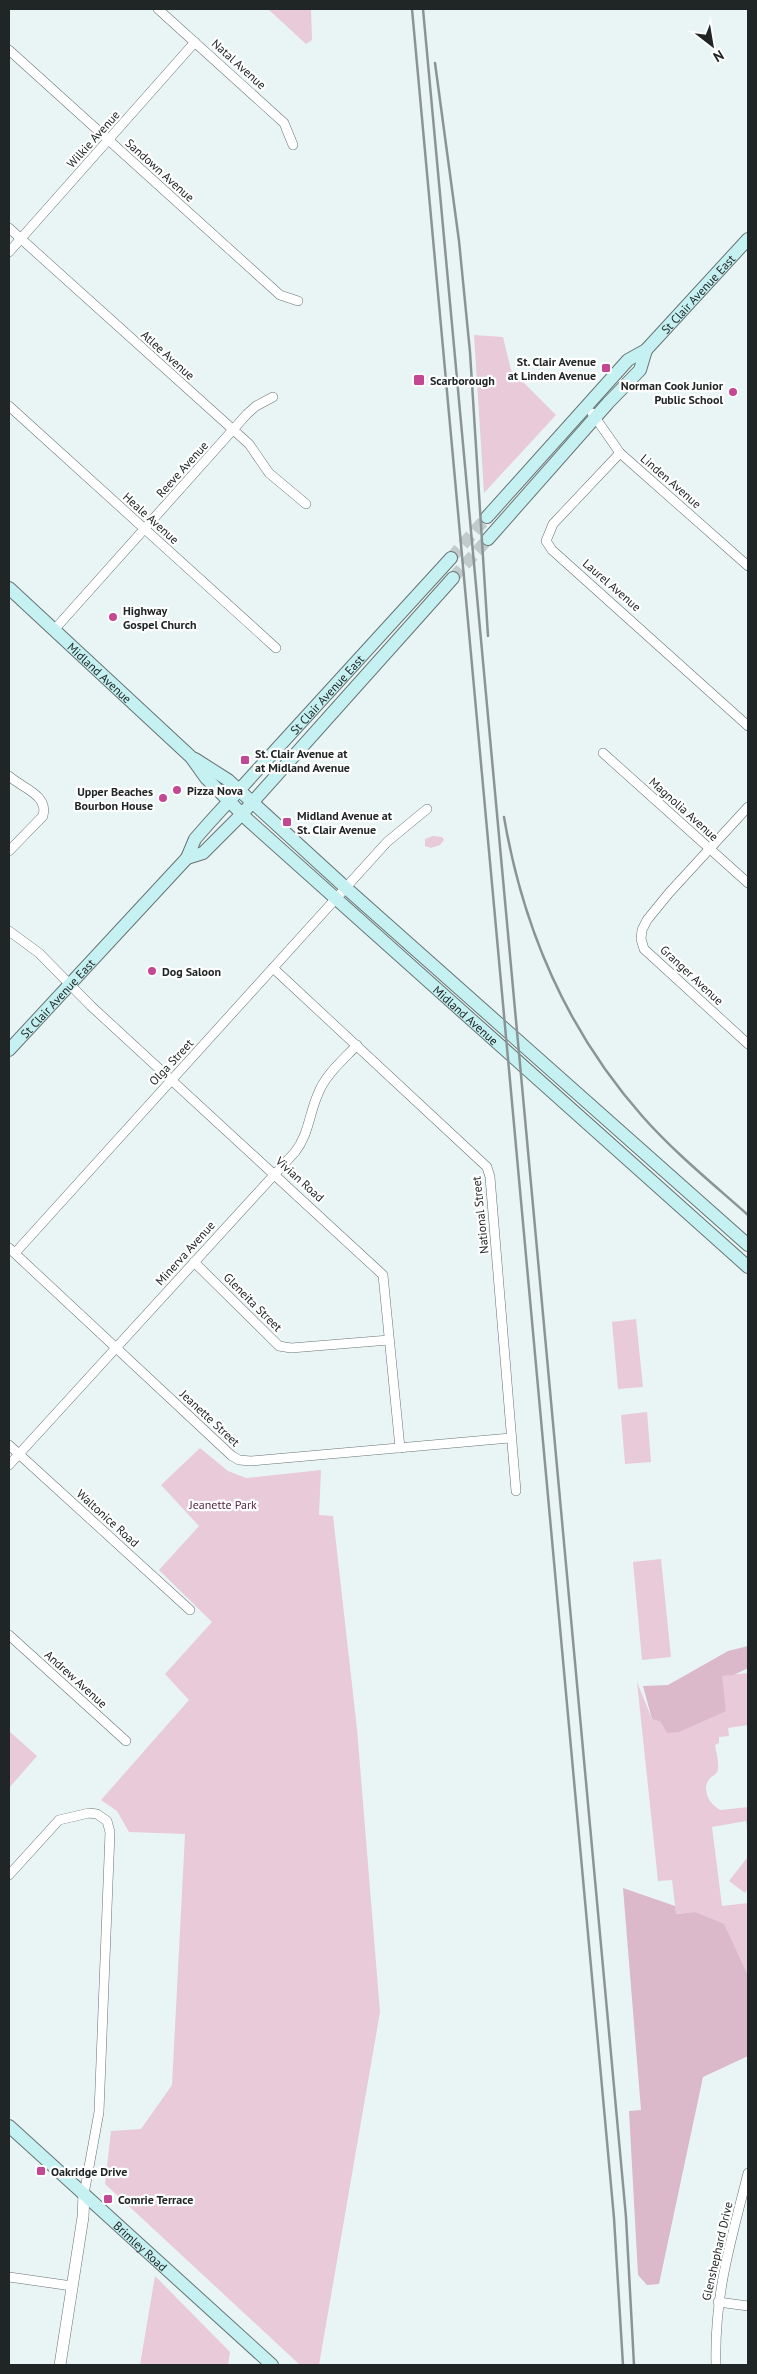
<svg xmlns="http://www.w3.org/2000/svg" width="757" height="2374" viewBox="0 0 757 2374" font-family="'PT Sans',sans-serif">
  <rect width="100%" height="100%" fill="#e9f5f5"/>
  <g fill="#e8cad9">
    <path d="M268,9h43l1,31 -6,4z"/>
    <path d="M474,335l29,2 8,33 45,45 -72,78z"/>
    <path d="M433,836l9,1 2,3 -4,5 -9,3 -6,-2v-7z"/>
    <path d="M636,1319l7,68 -25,2 -6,-67z"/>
    <path d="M647,1412l4,50 -26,2 -4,-49z"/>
    <path d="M200,1448l28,23 18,7 75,-8 -2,45 14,1 24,213 23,283 -61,353h-19l-195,-181 6,-53 30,-2 31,-44 13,-251 -56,-2 -12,-21 -16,-11 88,-100 -24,-26 47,-52 -53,-52 40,-44 -38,-41z"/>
    <path d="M661,1559l10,98 -29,3 -9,-98z"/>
    <path d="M748,1673v52l-20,3 1,8 -10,1v6l-4,2c1,7 4,16 3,24 -1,7 -7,6 -10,12 -6,11 3,25 13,29l27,-3v29l-2,-15 -34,6 10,79 26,-3v105l-52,-96 -20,2 -4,-34 -14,1 -21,-199 15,37 9,3 61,-46z"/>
    <path d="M9,1731l28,25 -28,32z"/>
    <path d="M747,1858l1,30 -3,5 -16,-12z"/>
    <path d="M155,2276l75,76 -2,13h-88z"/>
  </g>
  <g fill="#dbb8ca">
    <path d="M748,1646v22l-14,7 -12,1 4,35 -47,21 -12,1 -6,-11 -9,-3 -9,-33 25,-1 60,-34z"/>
    <path d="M623,1888l52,18 1,8 19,-2 29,12 24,52v80l-45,21 -44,207 -12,1 -9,-10 -9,-164 12,-1z"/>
  </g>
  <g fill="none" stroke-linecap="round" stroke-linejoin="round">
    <g stroke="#c1cbcb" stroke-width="12" stroke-dasharray="12 6" stroke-linecap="butt">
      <path d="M451,558l36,-41"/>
      <path d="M453,578l35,-39"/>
    </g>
    <g stroke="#697373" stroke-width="10">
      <g id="minor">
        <path d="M158,9l126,114 9,22"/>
        <path d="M9,50l271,245 18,6"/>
        <path d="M9,228l240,216 20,29 37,31"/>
        <path d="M9,252l186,-210"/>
        <path d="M9,406l267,242"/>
        <path d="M592,413l28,40 128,113"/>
        <path d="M620,453l-67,71 -7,17 6,9 196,176"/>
        <path d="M54,630l193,-216 9,-8 17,-9"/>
        <path d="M603,753l145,130"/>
        <path d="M9,776c13,12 40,19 34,40l-34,35"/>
        <path d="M748,807l-79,86 -22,27 -5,10 -1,9 3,10 104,95"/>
        <path d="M9,931l30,22 52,53 292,269 17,173"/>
        <path d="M273,968l214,199 3,10 26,314"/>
        <path d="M9,1248l223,208 7,4 12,1 260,-23"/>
        <path d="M15,1253l372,-411 40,-33"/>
        <path d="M194,1262l85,84 12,2 98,-8"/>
        <path d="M9,1445l181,165"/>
        <path d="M9,1465l286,-313c14,-18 14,-38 23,-58 7,-19 25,-34 39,-49"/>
        <path d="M9,1635l117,106"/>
        <path d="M9,1875l50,-55 30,-7 8,1 10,7 3,11 -11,280 -15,82"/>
        <path d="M9,2277l63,9"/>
        <path d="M718,2302l30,4"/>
        <path d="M716,2365c-2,-71 15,-124 32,-192"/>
      </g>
    </g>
    <g stroke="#697373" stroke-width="12">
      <path id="tertiary" d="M60,2365l23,-148 1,-23"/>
    </g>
    <g stroke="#697373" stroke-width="14">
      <g id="secondary">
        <path id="s1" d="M487,517l141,-157 18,-10 102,-111"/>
        <path d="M488,539l120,-136 32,-33 6,-20"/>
        <path id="s2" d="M9,588l182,169 15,21 42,42 500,447"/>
        <path d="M195,759l33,21 118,108 402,357"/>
        <path d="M187,858l16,-5 39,-39 211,-236"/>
        <path id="s3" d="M9,1050l178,-192 8,-19 14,-16 242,-265"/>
        <path id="s4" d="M9,2126l263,239"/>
      </g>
    </g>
    <use href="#minor" stroke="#fff" stroke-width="9"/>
    <use href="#tertiary" stroke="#fff" stroke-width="11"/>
    <use href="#secondary" stroke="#c5f1f3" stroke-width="12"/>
    <g stroke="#8b9494" stroke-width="2.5">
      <path d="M412,9l202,2209 9,147"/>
      <path d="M423,9l203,2208 8,148"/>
      <path d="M435,63l24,178 11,111 18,284"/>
      <path d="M504,817c19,112 63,214 139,300 32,36 69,66 105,98"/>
    </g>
  </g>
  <g fill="#c44794" stroke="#fff" stroke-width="2">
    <rect x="601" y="363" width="10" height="10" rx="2.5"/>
    <rect x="413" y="374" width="12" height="12" rx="2.5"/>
    <circle cx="733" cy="392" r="5"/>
    <circle cx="113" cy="617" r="5"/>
    <rect x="240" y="755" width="10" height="10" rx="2.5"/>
    <circle cx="177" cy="790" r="5"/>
    <circle cx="163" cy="798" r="5"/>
    <rect x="282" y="817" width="10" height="10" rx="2.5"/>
    <circle cx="152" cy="971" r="5"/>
    <rect x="36" y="2166" width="10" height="10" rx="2.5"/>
    <rect x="103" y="2194" width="10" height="10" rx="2.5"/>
  </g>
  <g text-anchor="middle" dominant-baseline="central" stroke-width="4.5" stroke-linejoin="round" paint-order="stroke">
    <g font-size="12" fill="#202525" stroke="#fff">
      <text transform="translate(239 64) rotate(42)">Natal Avenue</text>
      <text transform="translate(93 139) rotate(-48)">Wilkie Avenue</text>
      <text transform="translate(160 170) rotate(42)">Sandown Avenue</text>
      <text stroke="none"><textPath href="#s1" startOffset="308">St Clair Avenue East</textPath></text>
      <text transform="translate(168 355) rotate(42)">Atlee Avenue</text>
      <text transform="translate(182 469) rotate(-48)">Reeve Avenue</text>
      <text transform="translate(671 481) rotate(41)">Linden Avenue</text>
      <text transform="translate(151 518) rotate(42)">Heale Avenue</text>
      <text transform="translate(612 585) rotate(41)">Laurel Avenue</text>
      <text stroke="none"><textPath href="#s2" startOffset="124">Midland Avenue</textPath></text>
      <text stroke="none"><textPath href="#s3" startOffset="478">St Clair Avenue East</textPath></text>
      <text transform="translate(684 809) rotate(42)">Magnolia Avenue</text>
      <text transform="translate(692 975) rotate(43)">Granger Avenue</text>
      <text stroke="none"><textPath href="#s3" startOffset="71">St Clair Avenue East</textPath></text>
      <text stroke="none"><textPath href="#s2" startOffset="626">Midland Avenue</textPath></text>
      <text transform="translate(171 1062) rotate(-47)">Olga Street</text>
      <text transform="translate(300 1179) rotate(42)">Vivian Road</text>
      <text transform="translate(480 1215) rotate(-96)">National Street</text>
      <text transform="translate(185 1253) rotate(-48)">Minerva Avenue</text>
      <text transform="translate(253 1302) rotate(45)">Gleneita Street</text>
      <text transform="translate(210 1418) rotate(43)">Jeanette Street</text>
      <text transform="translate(108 1518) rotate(42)">Waltonice Road</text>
      <text transform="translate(76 1679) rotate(42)">Andrew Avenue</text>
      <text stroke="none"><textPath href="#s4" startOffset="178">Brimley Road</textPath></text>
      <text transform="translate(717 2251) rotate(-77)">Glenshephard Drive</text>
    </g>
    <g font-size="12" font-weight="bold" fill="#202525" stroke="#fff" text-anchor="start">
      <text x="596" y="361" text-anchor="end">St. Clair Avenue<tspan x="596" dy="14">at Linden Avenue</tspan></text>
      <text x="430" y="380">Scarborough</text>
      <text x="723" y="385" text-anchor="end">Norman Cook Junior<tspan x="723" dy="14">Public School</tspan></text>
      <text x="123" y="610">Highway<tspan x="123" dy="14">Gospel Church</tspan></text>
      <text x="255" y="753">St. Clair Avenue at<tspan x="255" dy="14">at Midland Avenue</tspan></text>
      <text x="187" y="790">Pizza Nova</text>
      <text x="153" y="791" text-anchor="end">Upper Beaches<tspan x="153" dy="14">Bourbon House</tspan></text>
      <text x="297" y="815">Midland Avenue at<tspan x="297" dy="14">St. Clair Avenue</tspan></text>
      <text x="162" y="971">Dog Saloon</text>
      <text x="51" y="2171">Oakridge Drive</text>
      <text x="118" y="2199">Comrie Terrace</text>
    </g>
    <g font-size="12" fill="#572944" stroke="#fff">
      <text x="223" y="1504">Jeanette Park</text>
    </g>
  </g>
  <rect width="757" height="2374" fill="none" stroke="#202525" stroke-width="20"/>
  <g transform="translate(712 45) rotate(149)" stroke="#ffffff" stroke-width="4" paint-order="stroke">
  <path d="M0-4L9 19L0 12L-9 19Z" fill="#202525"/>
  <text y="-8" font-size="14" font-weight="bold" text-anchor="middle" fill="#202525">N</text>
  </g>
</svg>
